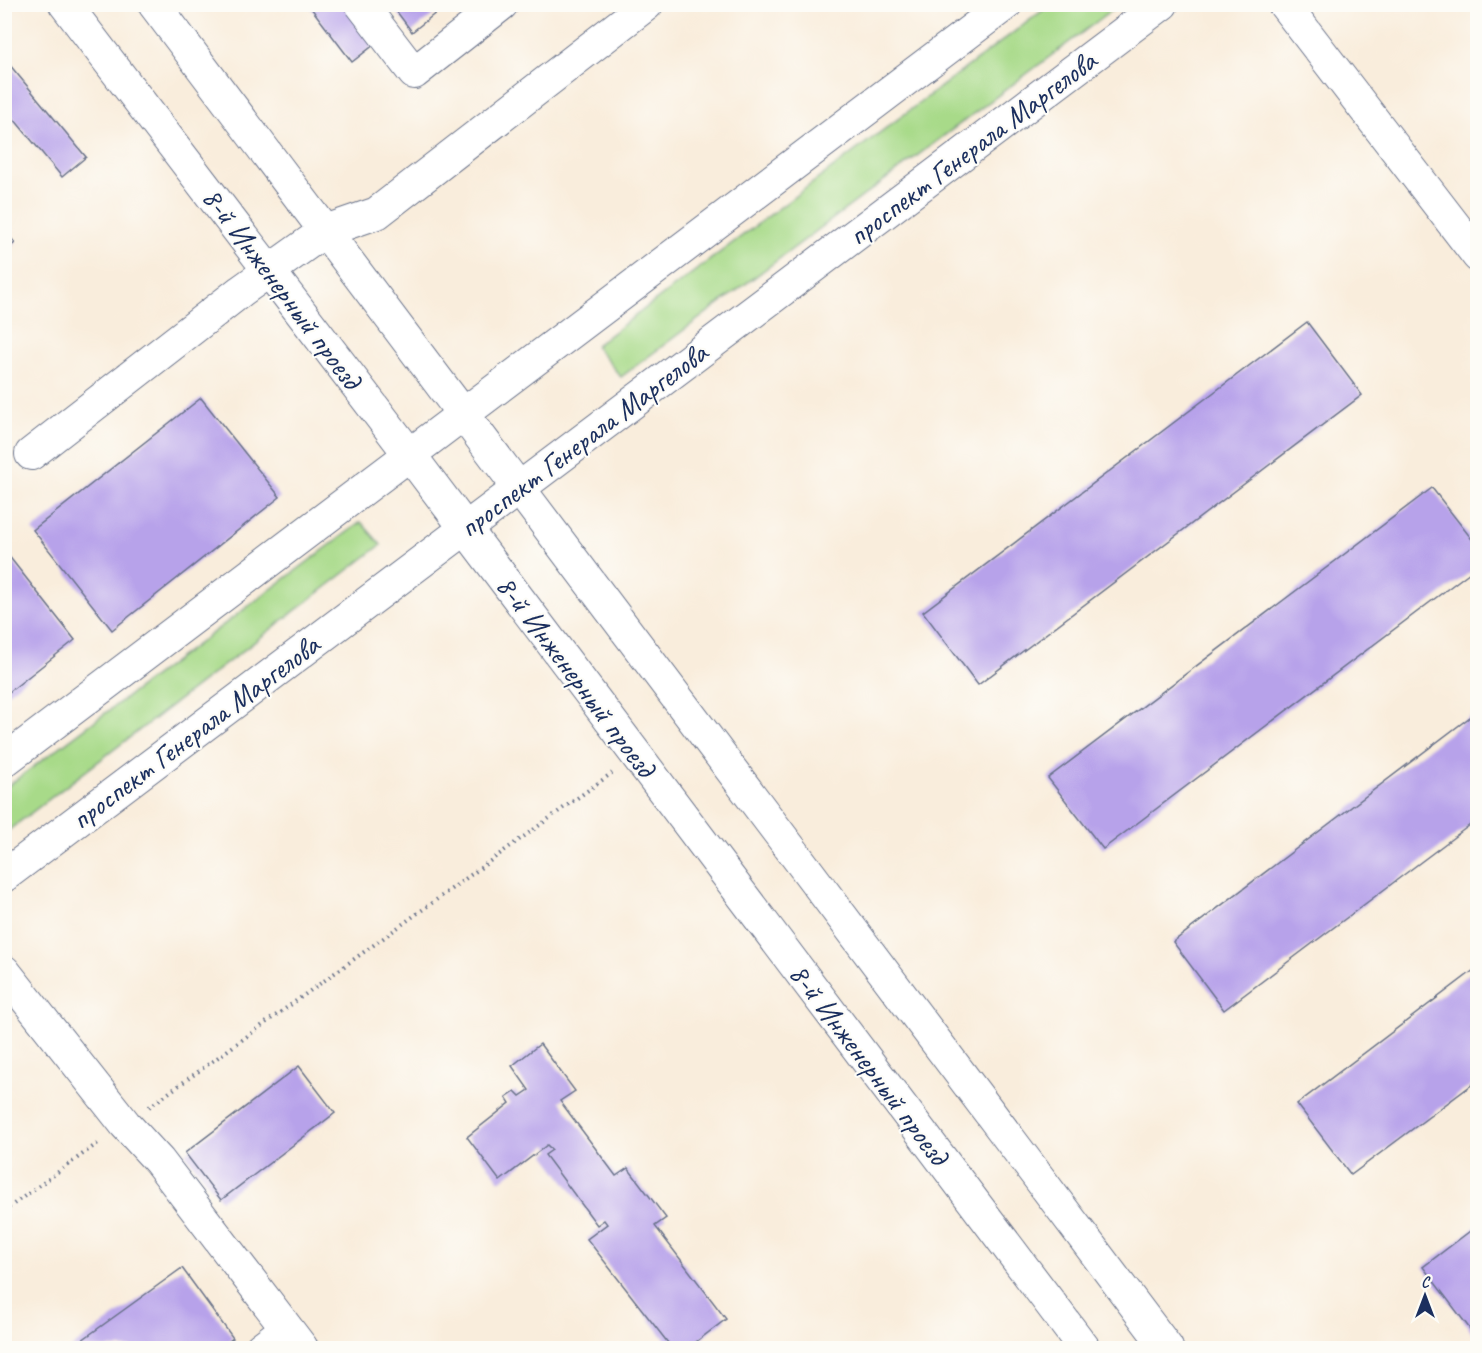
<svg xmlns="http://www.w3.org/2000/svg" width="1482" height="1353" viewBox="0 0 1482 1353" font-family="Caveat,sans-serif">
  <rect width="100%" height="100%" fill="#fdfcf7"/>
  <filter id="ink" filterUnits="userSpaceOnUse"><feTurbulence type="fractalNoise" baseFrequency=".0167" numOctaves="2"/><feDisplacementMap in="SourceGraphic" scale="12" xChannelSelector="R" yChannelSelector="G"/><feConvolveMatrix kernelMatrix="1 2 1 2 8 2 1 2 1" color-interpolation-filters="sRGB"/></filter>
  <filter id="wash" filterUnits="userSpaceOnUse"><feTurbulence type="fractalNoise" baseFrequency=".008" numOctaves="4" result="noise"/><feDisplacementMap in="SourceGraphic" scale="24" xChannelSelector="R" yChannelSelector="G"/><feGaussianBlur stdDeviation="1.35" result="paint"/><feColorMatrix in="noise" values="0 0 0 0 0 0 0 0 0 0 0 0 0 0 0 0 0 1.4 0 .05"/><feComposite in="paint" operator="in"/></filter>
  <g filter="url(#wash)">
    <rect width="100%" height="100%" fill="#f9eddc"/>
    <g fill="#a8da89" stroke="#628474" stroke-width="1.5">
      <path d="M1050,5h69l-498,372 -26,-31z"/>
      <path d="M361,522l20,23 -376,288v-45z"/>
    </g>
    <g id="blocks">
      <g fill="#b7a2ea">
        <path d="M308,4h37l30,40 -23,18z"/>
        <path d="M391,4h56l-35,28z"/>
        <path d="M4,58l82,99 -24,20 -58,-70z"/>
        <path d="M4,229l11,14 -11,8z"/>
        <path d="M1307,322l55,73 -384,290 -55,-73z"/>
        <path d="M201,398l79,99 -168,133 -79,-100z"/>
        <path d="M1432,488l46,59v19l-375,283 -55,-71z"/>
        <path d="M4,550l71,90 -71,56z"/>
        <path d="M1478,711v108l-254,191 -51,-68z"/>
        <path d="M1478,967v113l-127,95 -54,-71z"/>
        <path d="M540,1044l35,47 -15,10 56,75 12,-8 38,50 -11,8 71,93 -38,29h-16l-85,-109 20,-15 -3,-4 -7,5 -52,-70 7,-5 -5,-5 -47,36 -33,-44 43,-34 -4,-6 9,-6 5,5 9,-6 -17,-24z"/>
        <path d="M299,1066l36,47 -114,87 -36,-47z"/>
        <path d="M1478,1225v111l-2,1 -53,-70z"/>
        <path d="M182,1268l51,70 -13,10h-149z"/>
      </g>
    </g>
  </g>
  <g filter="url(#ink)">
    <use href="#blocks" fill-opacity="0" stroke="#69728a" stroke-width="1.5"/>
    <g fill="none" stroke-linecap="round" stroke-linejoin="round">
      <g stroke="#69728a" stroke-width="34">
        <g id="minor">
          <path d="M65,4l345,451 674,893"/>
          <path d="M154,4l1013,1344"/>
          <path d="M361,4l53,69 88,-69"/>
          <path d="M1284,4l194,252"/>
          <path d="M31,454l210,-163 84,-60 52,-18 270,-209"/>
          <path d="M4,761l1002,-757"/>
          <path d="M4,876l1158,-872"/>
          <path d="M4,971l121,153 34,37 143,187"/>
          <path d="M261,1348l25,-19"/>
        </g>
      </g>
      <g stroke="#69728a" stroke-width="4" stroke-dasharray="1.5 4.5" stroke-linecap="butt">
        <path d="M149,1107l463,-334"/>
        <path d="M4,1211l97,-70"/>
      </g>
      <use href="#minor" stroke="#fff" stroke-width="32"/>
    </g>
  </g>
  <g text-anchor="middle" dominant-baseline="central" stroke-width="4.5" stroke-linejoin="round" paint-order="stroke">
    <g font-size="30" fill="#1b2f5e" stroke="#fdfcf7">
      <text transform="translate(972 148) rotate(-37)">проспект Генерала Маргелова</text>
      <text transform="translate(282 288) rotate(53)">8-й Инженерный проезд</text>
      <text transform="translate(583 440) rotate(-37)">проспект Генерала Маргелова</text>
      <text transform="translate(576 676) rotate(53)">8-й Инженерный проезд</text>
      <text transform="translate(195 732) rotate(-37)">проспект Генерала Маргелова</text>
      <text transform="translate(869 1064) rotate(53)">8-й Инженерный проезд</text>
    </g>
  </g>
  <rect width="1482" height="1353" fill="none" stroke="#fdfcf7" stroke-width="24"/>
  <g transform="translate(1425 1296)" stroke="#fdfcf7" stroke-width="4.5" paint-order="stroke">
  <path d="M0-4.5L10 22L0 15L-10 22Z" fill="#1b2f5e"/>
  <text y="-9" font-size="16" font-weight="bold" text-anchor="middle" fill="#1b2f5e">С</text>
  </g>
</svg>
